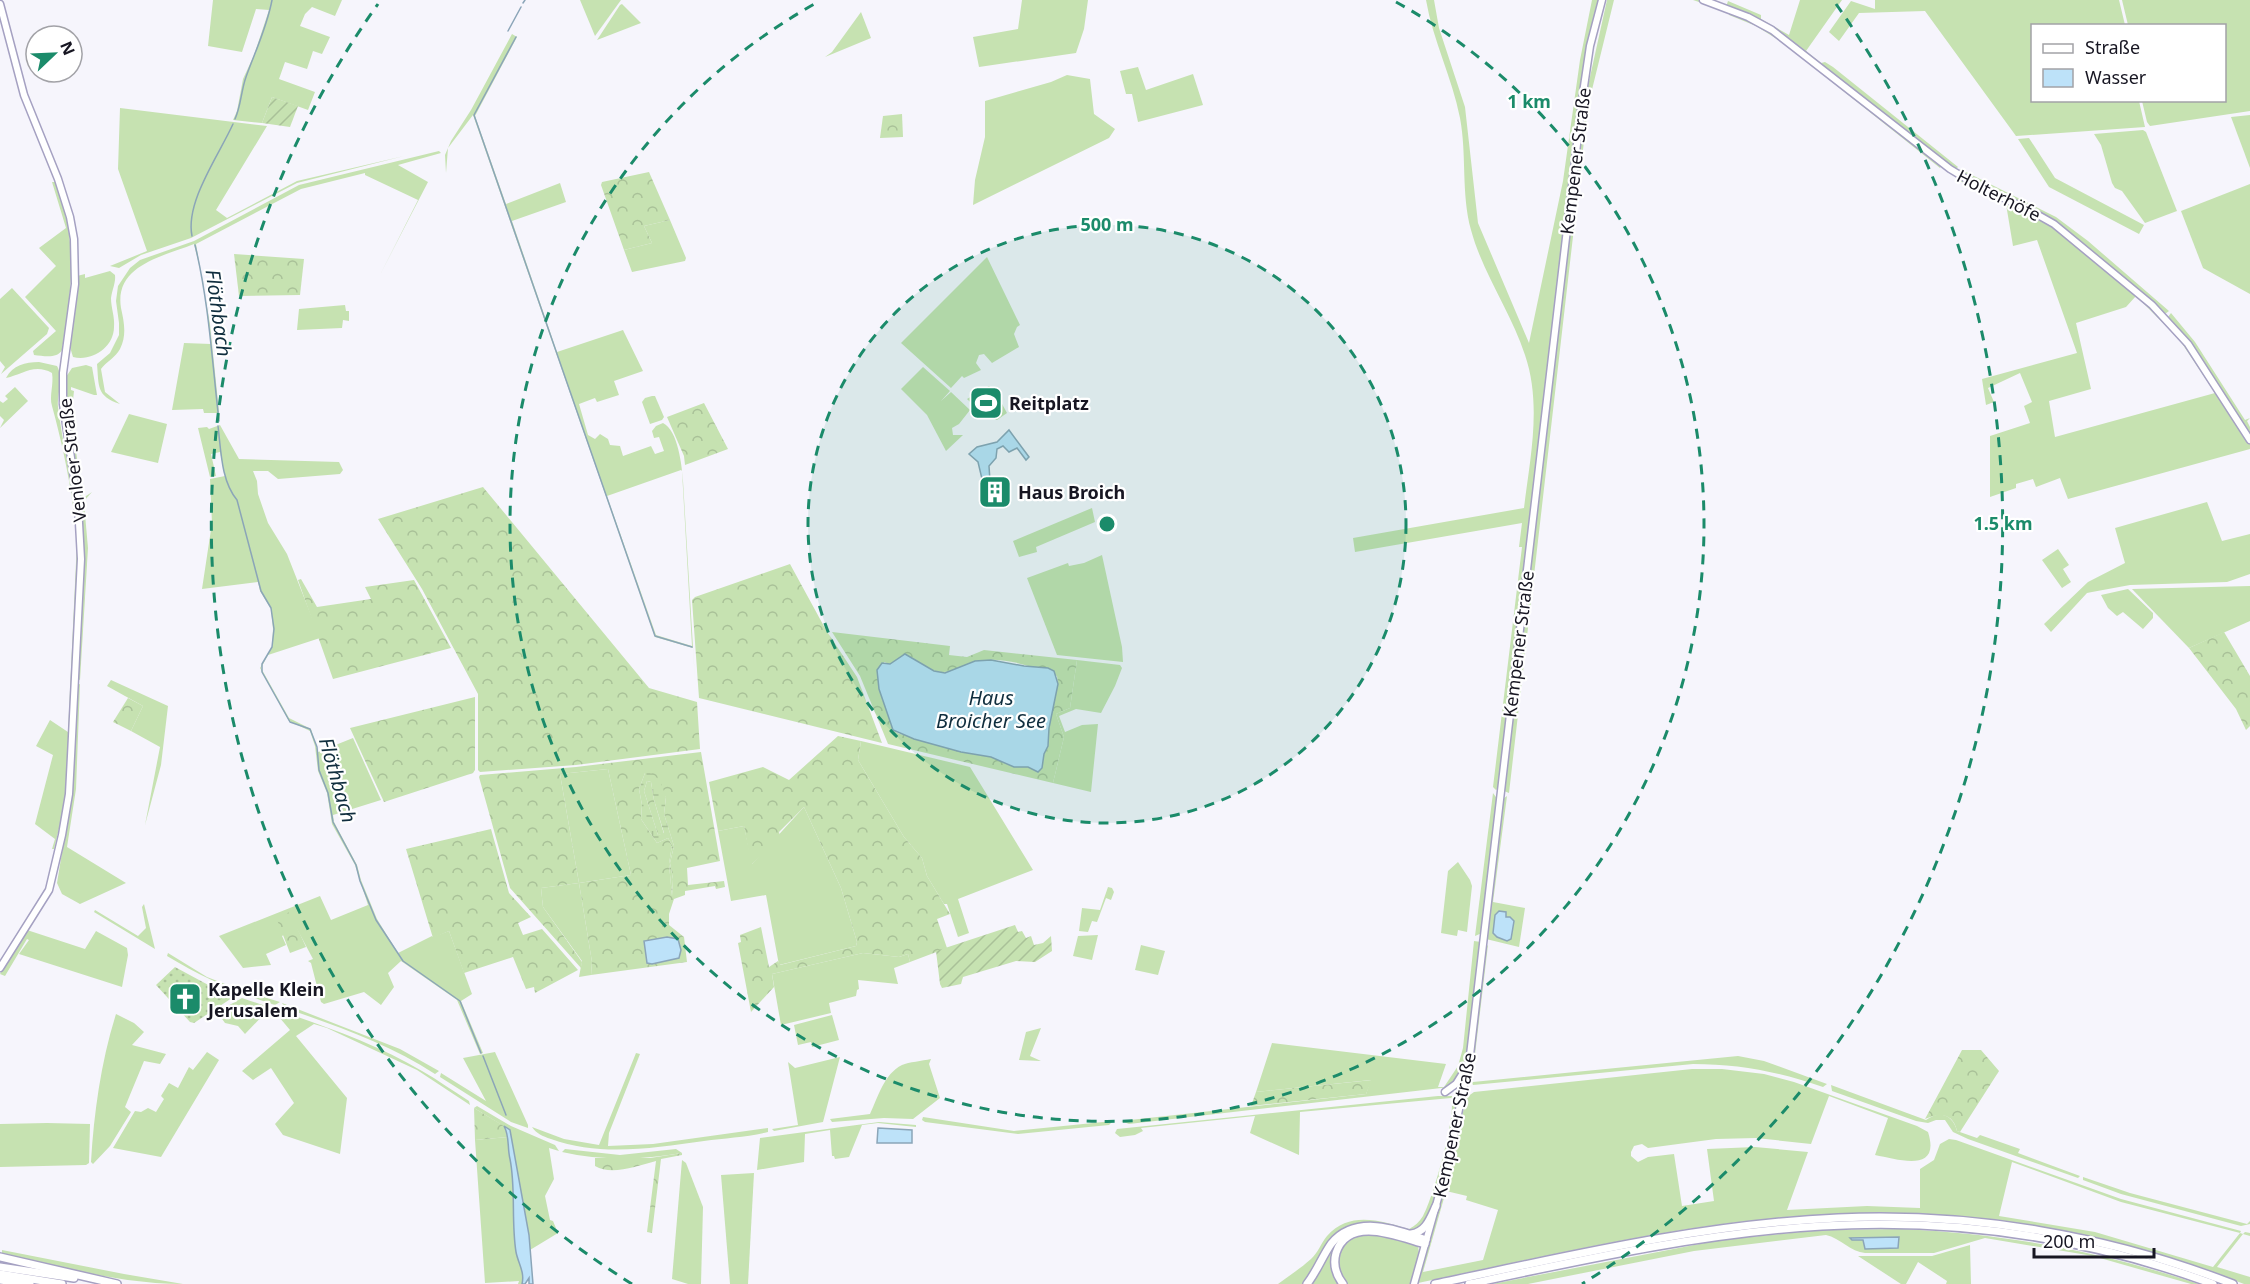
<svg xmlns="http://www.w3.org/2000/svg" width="2250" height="1284" viewBox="0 0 2250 1284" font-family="'Noto Sans',sans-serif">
  <defs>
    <pattern id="forest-crowns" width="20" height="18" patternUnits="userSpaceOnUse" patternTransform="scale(1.5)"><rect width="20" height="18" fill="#c6e2b1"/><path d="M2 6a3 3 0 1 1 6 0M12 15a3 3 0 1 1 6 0" fill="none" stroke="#a9c198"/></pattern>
    <pattern id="wetland-marsh" width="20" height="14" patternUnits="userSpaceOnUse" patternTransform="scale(1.5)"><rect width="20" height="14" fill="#c6e2b1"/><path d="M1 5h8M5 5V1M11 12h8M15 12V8" fill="none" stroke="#a9c198"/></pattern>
    <pattern id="park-dots" width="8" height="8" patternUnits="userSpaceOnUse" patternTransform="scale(1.5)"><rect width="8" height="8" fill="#c6e2b1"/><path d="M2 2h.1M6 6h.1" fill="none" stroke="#a9c198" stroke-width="1.8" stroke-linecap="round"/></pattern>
    <pattern id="garden-furrows" width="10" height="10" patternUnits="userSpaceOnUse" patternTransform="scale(1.5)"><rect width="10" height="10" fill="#c6e2b1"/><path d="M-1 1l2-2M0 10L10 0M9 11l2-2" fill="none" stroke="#a9c198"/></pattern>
  </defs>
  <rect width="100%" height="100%" fill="#f6f5fc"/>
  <g fill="#c6e2b1" fill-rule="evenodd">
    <path d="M213,0h129l-7,16 -23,-9 -7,7 -5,12 30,11 -8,17 -9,-3 -6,18 -22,-7 -6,17 36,13 -7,18 -36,-13 -10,26 -29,-3 4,-9 6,-32 11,-24 15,-45 -13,-1 -14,43 -34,-6z"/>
    <path d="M580,0h41l-26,36z"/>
    <path d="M1022,0h66l-4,29 -8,24 -97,14 -6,-30 45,-8z"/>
    <path d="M1426,0h8l5,28 26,79 13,116 51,120 34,-162 17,-121 12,-60h7l-6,25 -94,763 -3,2 -3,-3 29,-240h-3l3,-24 -167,29 -2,-14 171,-30c6,-50 18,-103 1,-153 -14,-43 -42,-81 -54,-125 -10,-37 -4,-75 -11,-112 -8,-41 -27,-77 -34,-118z"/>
    <path d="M1607,0h7l-26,106 -79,687 -5,-2 80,-687z"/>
    <path d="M1693,0h5l45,17 31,16 168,132 -2,3 -157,-125 -27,-17 -27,-11v-3z"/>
    <path d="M1800,0h42l-36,51 15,12 4,-1 8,5 125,100 -2,2h-3l-167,-132 -60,-30 2,-6 33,14v4l28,16z"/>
    <path d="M1875,0h244l6,25 -93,1v74l107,1 6,26 -129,9 -91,-125 -66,2 -20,28 -10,-9 22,-31 24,8z"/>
    <path d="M2122,0h128v111l-100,15 -3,-4 -5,-21 82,-1v-74l-96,-1z"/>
    <path d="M622,4l19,19 -44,17 23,-35z"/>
    <path d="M861,12l10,26 -46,19 7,-5z"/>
    <path d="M512,34l5,3 -42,79 31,88 54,-21 6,19 -54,19 45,131 66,-22 20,41 -29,10 5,14 -22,7 -2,-4 -16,6 9,31 7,4 5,-5 8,5 2,6 10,1 3,10 28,-10 4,8 9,-3 -5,-14 -5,1 -2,-7 4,-5 7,-3c15,7 19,43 20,58l13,216 -3,-49 -38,-11 -182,-522 -25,33 -2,25 -1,-18 6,-14 20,-31zM681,470l1,1 10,175 -36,-11 -49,-139z"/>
    <path d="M1138,67l8,23 47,-16 10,31 -65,17 -6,-28h-6l-6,-23z"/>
    <path d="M1067,75l23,4 4,35 21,15 -6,9 -136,67 2,-25 10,-43v-36l66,-19z"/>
    <path d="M120,108l147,18 -51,84 11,8 70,-37 107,-25 -107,27 -106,55 -50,17 -22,13 -9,-2 37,-15 -29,-82z"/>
    <path d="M2250,115v53l-19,-51z"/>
    <path d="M2143,130l3,2 31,79 -32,12 -23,-32 -7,-3 -3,-5 -11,-38 -7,-11z"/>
    <path d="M2029,138l26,40 89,47 -5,9 -90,-47 -31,-48z"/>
    <path d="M439,151l2,2 -43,12 30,17 -47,91 37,-73 -53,-25v-2l-64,16 -105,55 14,80 10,97 -3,-8h-13l-1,-4 -31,1 12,-67 27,1 -8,-63 -9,-37c-30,12 -80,21 -73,64 3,14 6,27 -1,41 -4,8 -14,13 -19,20l4,23 15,12c-24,-8 -21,-18 -23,-40l13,-11 9,-18v-12l-3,-22 2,-15 12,-18 10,-8 54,-19 105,-56z"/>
    <path d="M1960,169l96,48 32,24 81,70 -4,3 -14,-14 -96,-77 -96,-51z"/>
    <path d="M1960,178l93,47 116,98 26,34 55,86v6l-182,50 -8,-21 -24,9 -3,-8 -17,5v4l-26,9v-61l40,-13 -6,-17 8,-4 -12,-29 -32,15 6,14 -8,3 -4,-26 95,-26 -40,-113 -24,6 -7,-42 -50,-25zM2136,296l43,43 36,54 -160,44 -6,-36 42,-12 -15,-66 50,-16z"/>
    <path d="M52,182h3c24,62 17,104 7,168 -5,9 -18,6 -28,5l-1,-4 23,-20 -31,-34 31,-31 -17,-18 27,-20z"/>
    <path d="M2250,184v110l-47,-26 -22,-57z"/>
    <path d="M670,220l16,38 -1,3 -53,11 -8,-22 28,-7 -8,-17z"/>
    <path d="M987,257l33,68 -3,2 -3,7 5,13 -27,16 -8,-9 -5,1 -3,8 5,7 -17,8 -2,-2 -11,12 -50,-45z"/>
    <path d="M110,271l5,4c1,7 -3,15 -4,23 0,10 4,19 3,29 0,20 -22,35 -41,30l-3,-10 7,-71 8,-2v4z"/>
    <path d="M12,288l37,40 -2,6 -46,40 4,-7 -5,-6v-62z"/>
    <path d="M345,305l1,6h3v10l-6,-1 -1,8 -45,2 2,-21z"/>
    <path d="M2171,313l24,29 50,78 5,-2 -3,3 3,6v9l-61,-94 -21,-25z"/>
    <path d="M39,362l18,4c7,12 0,28 1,41 4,33 12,64 17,97l-2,2c-5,-35 -12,-67 -21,-100 -3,-10 2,-22 0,-33 -18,-10 -30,2 -46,5 7,-13 19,-16 33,-16z"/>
    <path d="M86,365l6,2 5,28h-3l-23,-8v3l3,1 -3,27 12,80 9,-6 -8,9 -4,-2 -13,-82 -1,-40 6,-9z"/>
    <path d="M923,367l27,24 -9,10 10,-9 19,18 -11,14 -7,4 1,7h10l-17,16 -19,-36 -26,-26z"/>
    <path d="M989,386l7,7 11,20 -10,7 -14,-6 -16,-15z"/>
    <path d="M15,387l13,14 -28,27 4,-8 -4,-4v-15l3,2 5,-4 -3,-3z"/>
    <path d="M652,396h3l9,21 -2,3 -12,4 -8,-22 3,-4z"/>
    <path d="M129,414l38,10 -9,39 -47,-11z"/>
    <path d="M220,425l19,34 100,3 4,8 -3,4 -62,5 -10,-8h-15l4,10 1,13 10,29 19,31 33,84 -52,17 -7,13 28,50 22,11 7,23 35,-14 28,62 -48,15 1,7 23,43 4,15 16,39 21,34 34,-17 1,1 16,-6 23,63 -11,7 22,52 -3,1 -23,-54 -56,-39 -13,12 6,14 -13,18 -17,-13 -40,12 -3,-2 -10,-39 -3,-2 5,-2 -17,-32 -14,9 4,9 -20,9 5,11 -28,3 -24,-32 101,-40 11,24 37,-15 -13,-40 -23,-41 -5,-31 -9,-22 -3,-25 -5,-15 -21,-10 -29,-53 12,-21 1,-18 -2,-20 -11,-18 -2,-9 -56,7 10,-66 -2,-44 15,-3 -5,-24 -9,2 5,22 -6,1 -12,-49 9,-1 2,2z"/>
    <path d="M2207,502l15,39 28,-7v40l-23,8 -97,3 -38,7 -5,1 -36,39 -7,-8 44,-42 37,-19 -10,-35z"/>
    <path d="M84,503l4,45 -8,132 -2,-1 2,-174z"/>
    <path d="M74,508l2,2 3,41 -11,227 -3,26 -11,45h-2l3,-10 -20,-15 18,-69 -17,-9 14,-26 18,12 9,-191z"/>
    <path d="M1092,508l3,14 -59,25 1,5 -18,5 -6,-16z"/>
    <path d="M2058,549l11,16 -6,4 8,13 -9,6 -20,-28z"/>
    <path d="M1102,555l20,92 1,15 -66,-7 -30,-77 41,-15 1,3 15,-3z"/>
    <path d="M2250,586v35l-61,27 -57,-59z"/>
    <path d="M2128,589l25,24v5l-10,11 -20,-17 -6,4 -9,-8 -7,-13z"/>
    <path d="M1077,660l43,5 2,3 -7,18 -14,27 -25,-4 -17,7 6,16 17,-7 16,-1 -7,68 -38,-9 11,-46 -8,-23 14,-6z"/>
    <path d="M111,680l57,26 -7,59 -16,60 15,-78 -29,-16 12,-25 -36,-20z"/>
    <path d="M80,684l-4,105 -9,58 59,36 -46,21 -18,-10 -5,-11 12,-73 8,-125z"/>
    <path d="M861,741l109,26 63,103 -75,29 11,34 -11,4 -11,-33h-3l-17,-28 -5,-18 -18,-21 -46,-77z"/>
    <path d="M608,769l23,106 -52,8 13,79 -1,13 -12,2 3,-16 -39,-54 -2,-19 38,-5 -19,-109z"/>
    <path d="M1493,793l5,7 -16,133 -7,3z"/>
    <path d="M1507,796l-14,106 32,6 -6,39 -33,-8 17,-140z"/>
    <path d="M804,807l37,81 16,54 -1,4 -77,19 -13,-70 -35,6 -13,-70 26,-5 8,38z"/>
    <path d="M1458,862l12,18 2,6 -5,46 -9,-2 -1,6 -16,-3 7,-62z"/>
    <path d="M1108,887l4,1 2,4 -3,8 -5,-2 -9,24 -5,-1 -4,11 -9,-1 3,-23 18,2z"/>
    <path d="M144,904l11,45 -61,-37 1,-2 43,26 8,-8 -4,-21z"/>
    <path d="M27,930l58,19 11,-18 31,17 1,7 -6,32 -103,-33 10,-14 -2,-1 -22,37 -5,-2z"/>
    <path d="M1098,935l-6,25 -19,-4 5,-20z"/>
    <path d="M1474,941l7,1 -15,116 -4,12 -12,17 -321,37 -8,-3 245,-27 5,-14 -115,12 16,-49 174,21 -8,23h6l14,-21 5,-18z"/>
    <path d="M1141,945l24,6 -7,24 -23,-5z"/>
    <path d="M1488,945l-16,135 1,2 265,-26 26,5 63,23 -4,3c-43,-15 -84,-23 -130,-23l-220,21 -3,-7 16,-131z"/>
    <path d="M168,953l39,24 18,7 -1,1 56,17 -5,3c-39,-13 -72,-27 -108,-49z"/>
    <path d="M863,953l36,4 9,-3 2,8 -16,6 4,16 -40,-4 1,9 -2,1 -1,6 -27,7 2,10 -50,12 -9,-51z"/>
    <path d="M242,998c61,21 124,40 180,73 16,9 31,20 47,30l1,4 -53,-35 -90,-42 -13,-4 -18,12 51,62 -7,56 -57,-19 -8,-11 19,-21 -23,-35 -18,12 -11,-9 48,-41 -16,-19 -5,-2 -24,25 -7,-8 -13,-3 -8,-11z"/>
    <path d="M282,1003l118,46 39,22 -4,3c-46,-30 -98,-48 -150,-66z"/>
    <path d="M116,1014l18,9 10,9 -12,13 34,9 -6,10 -16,-3 -19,46 6,5 -21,34 -17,18 -2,-2c3,-50 10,-100 25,-148z"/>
    <path d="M832,1015l7,25 -27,7 -1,-5 -13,3 -4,-20z"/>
    <path d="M1041,1028l-11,28 11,5 -22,-1 7,-28z"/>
    <path d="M207,1052l12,8 -58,97 -48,-9 22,-37 6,1 7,-4 8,4 8,-13 -3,-3 8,-13 9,5 11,-21 4,3z"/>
    <path d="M495,1052l33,73v3l-17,-6 -71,-45 1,-4 45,28 -23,-43z"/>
    <path d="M636,1053l4,1 -31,79 -1,13 45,-2 115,-16v4c-20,5 -43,6 -64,9 -52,7 -103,16 -153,-2 -9,-3 -14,-5 -19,-12l32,12 35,6z"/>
    <path d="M840,1057l-17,65 -49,9 -2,-2 26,-4 -10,-63 7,6z"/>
    <path d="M931,1059l-2,5 11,34 -27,21 -29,-1 -52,4 -2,-3 40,-5c8,-17 14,-40 32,-49 7,-3 20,-4 29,-6z"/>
    <path d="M1692,1069h30l42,5 30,8 123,44 11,6c13,41 -28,28 -53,23l13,-37 -59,-22 -18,48 -55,-6 -40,1 -68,9 -6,-4 -8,2 -3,6v4l7,6 10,-5 26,-3 8,52 32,-5 -7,-52 48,-2 53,5 -21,58 80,-4 53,2v-39l14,-9 6,-16 9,-5 7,1 165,59 120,32 -1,2 3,1 2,-2 5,1v3l-7,-2 -26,33 33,10v7h-6c-142,-56 -290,-78 -443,-68 -129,9 -257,41 -383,67l49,-186 7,-5zM2012,1162l109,40 119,31 -27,34 -118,-35 -96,-16zM1446,1191l21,5 -1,4 32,10 -15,50 -60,12z"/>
    <path d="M1831,1085l95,35c14,-10 27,-5 31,11l20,7 3,-3 40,14 -2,4 62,23 -2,2 -110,-39 -15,-7 -8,-12h-9l-8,3 -12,-2 -84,-30z"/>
    <path d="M1438,1096h14l5,3v4c-4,21 -21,130 -45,129 -22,-1 -41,-16 -63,-5 -9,5 -36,46 -45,57h-26c11,-8 23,-16 33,-25 7,-6 10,-16 16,-23 23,-26 54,-15 82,-7 6,-3 10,-7 14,-13 10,-17 34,-102 28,-118l-151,14 -1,43 -49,-22 5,-17 -114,12 2,3 -8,4 -15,2 -5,-4 2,-4z"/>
    <path d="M477,1106l34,20 44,19 4,6 -10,-3 5,31 -9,17 5,24 3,1 5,12 -28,17 -20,-120 -36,-22z"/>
    <path d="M923,1117l91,14 99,-10 -4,4 -91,9 -93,-12 -3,-2z"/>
    <path d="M879,1122l37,3v2l-38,-4 -16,2 -13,32 -14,2 -1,-3h-2l-2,-26 -25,4 -1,28 -47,8 3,-32z"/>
    <path d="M47,1123l43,1 -1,39 -3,2 -86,2v-43z"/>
    <path d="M508,1137l14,77 -8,-26 1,50 9,42 -2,4h-4l1,-3 -34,2 -10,-143z"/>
    <path d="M565,1149l55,6 56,-6 6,4c-40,7 -80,8 -120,-1z"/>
    <path d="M682,1160l4,3 17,44 -2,77h-13l-16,-5z"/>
    <path d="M754,1173l-6,111h-18l-9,-109z"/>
    <path d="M2083,1177l47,16 117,31 3,-3v3l-9,2 -120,-32 -38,-14z"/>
    <path d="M1362,1229l-26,22 6,33h-33l26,-42z"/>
    <path d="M1902,1229c104,5 198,22 297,55h-8l-98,-28 -108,-18 -51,15h-69c-14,-1 -25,-15 -39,-18l-132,16 -166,33h-36l228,-44 102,-10z"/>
    <path d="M1373,1233l45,12 1,9 -7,30h-65c-13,-14 -13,-40 7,-48 5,-2 13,-2 19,-3z"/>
    <path d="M1970,1245l1,39h-25l1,-3 -29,-19 -12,22h-5l-43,-28h74z"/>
    <path d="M2,1250l122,24 59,10c-61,0 -122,-17 -181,-30z"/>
  </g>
  <g fill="url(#forest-crowns)" fill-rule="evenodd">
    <path d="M902,114l1,23 -23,1 3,-22z"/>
    <path d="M649,172l21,48 -26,6 8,17 -28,7 -23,-65 1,-3z"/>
    <path d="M234,254l70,5 -4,36 -61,1z"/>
    <path d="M704,403l24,46 -43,16 -1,-9 -17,-39z"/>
    <path d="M483,487l166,201 48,14 3,47 -124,16 -96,7 -2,-2v-76l-56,-105 -44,-70z"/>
    <path d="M790,564l36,66 31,47 25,66 -183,-45 -7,-98 3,-3z"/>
    <path d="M301,579l16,28 54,-8 -6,-12 49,-7 37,68 -118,31 -35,-99z"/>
    <path d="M832,632l118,14 -1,9 18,2 17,-7 93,10 -7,48 -14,6 8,23 -11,46 -165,-39 -28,-68zM905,655c13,4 24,18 38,17 10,0 21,-8 31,-10 26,-7 58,4 83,14l1,8 -9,44 -1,18 -4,8 -2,14 -4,4 -10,-5 -14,-1 -23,-9 -30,-5 -64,-19 -6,-7 -2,-11 -7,-16 2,-37 6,2z"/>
    <path d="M2224,632l26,44v50l-4,4 -10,-21 -47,-61z"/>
    <path d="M475,697v73l-2,3 -89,29 -34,-74z"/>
    <path d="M128,698l15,8 -12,25 -18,-9z"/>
    <path d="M838,736l23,5 -3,19 46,77 18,21 5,18 23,38 -13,5 10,29 -37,14 -2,-8 -9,3 -36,-4 -91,21 2,13 -23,25 -13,-69 3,-1 -1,-7 21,-8 8,40 9,-6 2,4 76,-19 1,-4 -16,-54 -37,-81 -25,25 1,4 -29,29 -7,-39 -26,5 -9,-49 54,-15 26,13z"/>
    <path d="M701,752l19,109 -33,7 1,17 36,-4 1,6 -9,2 -1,-3 -30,5v4l-11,4 -5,15v11l15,12 3,25 -96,13 1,-13 -13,-79 -38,5 2,19 39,55 -1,6 -71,-80 -31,-111 1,-2 96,-8zM608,769l23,106 -52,8 -19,-109zM645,773l21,24 -2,17 10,32 -4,17 3,16 -1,17 -3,-32 3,-19 -4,-7 -11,5 -16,-24 1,-14 -3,-16z"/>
    <path d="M647,781l4,1 3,18 10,34 -6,1 -14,-44z"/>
    <path d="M491,829l18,64 22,24 -13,6 5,12 19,-6 36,41 -43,23 -1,-6 -8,2 -13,-32 -49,16 -15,-42 -16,7 -27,-89z"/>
    <path d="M290,912l16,35 -16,6 -14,-36z"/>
    <path d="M1962,1050h19l18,21 -39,61 -3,-1c-4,-19 -18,-18 -32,-12z"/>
    <path d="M1372,1080l-6,14 -115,12 5,-14z"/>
    <path d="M474,1108l30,18 4,11 -33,3z"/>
    <path d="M682,1153v2l-21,4 -9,74 -5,-1 9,-71c-20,5 -44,15 -61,5v-8h55z"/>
  </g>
  <path fill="url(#wetland-marsh)" fill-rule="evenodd" d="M645,773h5l10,7 6,17 -2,17 10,32 -4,17 3,16 -1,17 -3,-32 3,-19 -4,-7 -11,5 -16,-24 1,-14 -3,-16zM647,781l4,1 3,18 10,33 -6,2 -14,-44z"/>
  <path fill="url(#park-dots)" d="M175,967l37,20 23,9 -41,27 -4,-1 -34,-37z"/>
  <g fill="url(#garden-furrows)">
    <path d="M272,97l26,9 -8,21 -28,-4z"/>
    <path d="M1015,925l3,7 4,-1 4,7 5,-2 3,9 9,-2 8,-7 1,15 -17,11 -19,-1 -53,16 -2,7 -19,4 -2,-4 -4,-33z"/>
  </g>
  <g fill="#bde2f9" stroke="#8ba5b8" stroke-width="1.5">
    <path d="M1009,430l20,27 -3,3 -9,-12 -8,4 -6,-6 -6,3 -1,9 -7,8 1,15 -4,3 -4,-5 -4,-17 -9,-8 8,-7 20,-5z"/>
    <path d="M905,654l29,17 11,2 30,-12 16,-1 33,6 24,2 6,3 4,13 -9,44 -1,18 -4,8 -2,14 -4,4 -10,-5h-14l-23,-10 -30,-5 -47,-13 -21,-9 -14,-41 -2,-19 5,-7 8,1z"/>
    <path d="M1499,911l7,1v5h4l4,4 -3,18 -4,2 -10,-4 -4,-4 2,-18z"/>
    <path d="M667,937l11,2 3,11 -2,8 -27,6 -5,-1 -3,-22z"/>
    <path d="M504,1126l6,4 19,105 4,49h-4v-6l-4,6h-3c3,-12 -4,-21 -6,-32 -5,-31 0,-63 -6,-93 -3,-12 0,-22 -6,-33z"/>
    <path d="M878,1128l34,2v13h-35z"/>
    <path d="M1899,1237l-1,11 -33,1 -2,-9h-11l-2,-2z"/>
  </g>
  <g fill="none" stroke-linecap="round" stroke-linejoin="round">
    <g stroke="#8ba5b8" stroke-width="1.5">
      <path d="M523,3l2,-3"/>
      <path d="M508,31l13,-24"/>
      <path d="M516,37l-42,78 181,521 37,11"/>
      <path d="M235,119c6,-13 6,-28 11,-42 9,-25 21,-50 26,-77"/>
      <path d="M192,236c-7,-34 27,-81 41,-112"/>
      <path d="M195,245c14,58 17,116 24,176"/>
      <path d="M218,426c3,24 3,55 19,74l24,91 10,17 3,21 -2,18 -10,17v8l28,50 20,7 7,18 2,23 9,23 5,29 23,43 4,16 16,39 27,41 57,40 21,52"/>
      <path d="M483,1056l23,59"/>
    </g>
    <g stroke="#a5a1c2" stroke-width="9">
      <g id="major">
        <path d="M1703,0l45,17 24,13 178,139 30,18 51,24 23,13 98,81 36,39 62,96"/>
        <path d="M0,4l24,91 34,84 12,38 4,22 1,45 -12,89v31l15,101 3,54 -10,197 -2,38 -7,41 -13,55 -49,78"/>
        <path d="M1445,1092l11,-8 10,-16"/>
        <path d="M1414,1284l35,-125 21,-104 113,-962 7,-47 12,-46"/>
      </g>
    </g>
    <g stroke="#a5a1c2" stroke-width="10">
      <g id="highway">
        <path d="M1411,1234c15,-2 19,-15 25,-28"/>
        <path d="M0,1257l117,27"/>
        <path d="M0,1267l74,11"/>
        <path d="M0,1274l62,10"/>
        <path d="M0,1280l30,4"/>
        <path d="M1307,1284c10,-13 15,-27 24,-40 24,-30 66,-15 95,-4"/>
        <path d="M1343,1284c-7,-9 -10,-20 -7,-31 12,-39 64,-16 89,-9"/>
        <path d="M1435,1284c133,-28 267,-60 403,-66 134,-6 269,17 395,66"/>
        <path d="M1469,1284c117,-25 234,-51 353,-58 133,-8 266,12 391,58"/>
      </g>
    </g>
    <use href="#major" stroke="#fff" stroke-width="6"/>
    <use href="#highway" stroke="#fff" stroke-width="7"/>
  </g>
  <circle cx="1107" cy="524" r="299" fill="#1b8b6a" fill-opacity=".12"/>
  <g fill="none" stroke="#1b8b6a" stroke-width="3" stroke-dasharray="10 8">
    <circle cx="1107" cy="524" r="299"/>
    <path d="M1396 2A597 597 0 1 1 818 2"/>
    <path d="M632 1284A896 896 0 0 1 378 4M1836 4A896 896 0 0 1 1582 1284"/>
  </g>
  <defs>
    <g id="stadium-square" transform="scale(1.725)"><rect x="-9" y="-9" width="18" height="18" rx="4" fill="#1b8b6a" stroke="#fff"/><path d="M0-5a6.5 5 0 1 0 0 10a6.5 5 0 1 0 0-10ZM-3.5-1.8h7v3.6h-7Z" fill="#fff"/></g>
    <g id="building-square" transform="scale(1.725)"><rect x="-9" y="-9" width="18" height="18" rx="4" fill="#1b8b6a" stroke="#fff"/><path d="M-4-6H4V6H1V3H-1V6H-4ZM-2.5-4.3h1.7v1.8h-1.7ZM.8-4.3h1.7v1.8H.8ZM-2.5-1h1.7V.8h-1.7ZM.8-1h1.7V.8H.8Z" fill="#fff"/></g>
    <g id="church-square" transform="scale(1.725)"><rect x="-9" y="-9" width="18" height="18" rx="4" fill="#1b8b6a" stroke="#fff"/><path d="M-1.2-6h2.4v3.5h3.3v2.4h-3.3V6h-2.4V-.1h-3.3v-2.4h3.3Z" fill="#fff"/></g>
  </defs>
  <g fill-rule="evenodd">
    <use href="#stadium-square" x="986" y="403"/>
    <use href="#building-square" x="995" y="492"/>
    <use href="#church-square" x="185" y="999"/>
  </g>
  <g text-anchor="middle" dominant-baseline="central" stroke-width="4.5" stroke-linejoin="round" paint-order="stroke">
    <g font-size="18" fill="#171622" stroke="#fff">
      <text transform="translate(1575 161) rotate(-83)">Kempener Straße</text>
      <text transform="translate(1999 195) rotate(27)">Holterhöfe</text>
      <text transform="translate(72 460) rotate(-97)">Venloer Straße</text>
      <text transform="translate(1518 644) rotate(-83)">Kempener Straße</text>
      <text transform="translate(1454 1125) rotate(-78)">Kempener Straße</text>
    </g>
    <g font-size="18" font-weight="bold" fill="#171622" stroke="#fff" text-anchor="start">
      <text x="1009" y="403">Reitplatz</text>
      <text x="1018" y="492">Haus Broich</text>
      <text x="208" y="989">Kapelle Klein<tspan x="208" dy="21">Jerusalem</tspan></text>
    </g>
    <g font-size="20" font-style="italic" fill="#102e3e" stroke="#fff">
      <text transform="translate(219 313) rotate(82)">Flöthbach</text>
      <text x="991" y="697">Haus<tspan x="991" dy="23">Broicher See</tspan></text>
      <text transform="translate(338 780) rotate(74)">Flöthbach</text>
    </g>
  </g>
  <circle cx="1107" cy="524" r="9" fill="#1b8b6a" stroke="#fff" stroke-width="3"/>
  <g font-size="18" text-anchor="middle" font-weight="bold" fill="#1b8b6a" stroke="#fff" stroke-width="4.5" stroke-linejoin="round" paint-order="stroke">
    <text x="1529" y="108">1 km</text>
    <text x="1107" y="231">500 m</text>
    <text x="2003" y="530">1.5 km</text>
  </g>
  <rect x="2031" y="24" width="195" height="78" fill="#ffffff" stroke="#a2a2a7" stroke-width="1.5"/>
  <rect x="2043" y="44" width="30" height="9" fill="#ffffff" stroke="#a2a2a7" stroke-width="1.5"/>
  <text x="2085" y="54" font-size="18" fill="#171622">Straße</text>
  <rect x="2043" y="69" width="30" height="18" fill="#bde2f9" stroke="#a2a2a7" stroke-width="1.5"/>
  <text x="2085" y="84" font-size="18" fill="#171622">Wasser</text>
  <g transform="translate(54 54) rotate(67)"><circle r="28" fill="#ffffff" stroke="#a2a2a7" stroke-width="1.5"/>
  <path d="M0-4.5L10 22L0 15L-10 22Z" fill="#1b8b6a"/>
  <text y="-9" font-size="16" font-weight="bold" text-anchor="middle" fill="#171622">N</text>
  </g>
  <path d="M2034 1248v9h120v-9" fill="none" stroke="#171622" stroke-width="3"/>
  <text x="2043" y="1248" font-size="18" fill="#171622" stroke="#ffffff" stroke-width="4.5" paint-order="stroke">200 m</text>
</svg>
